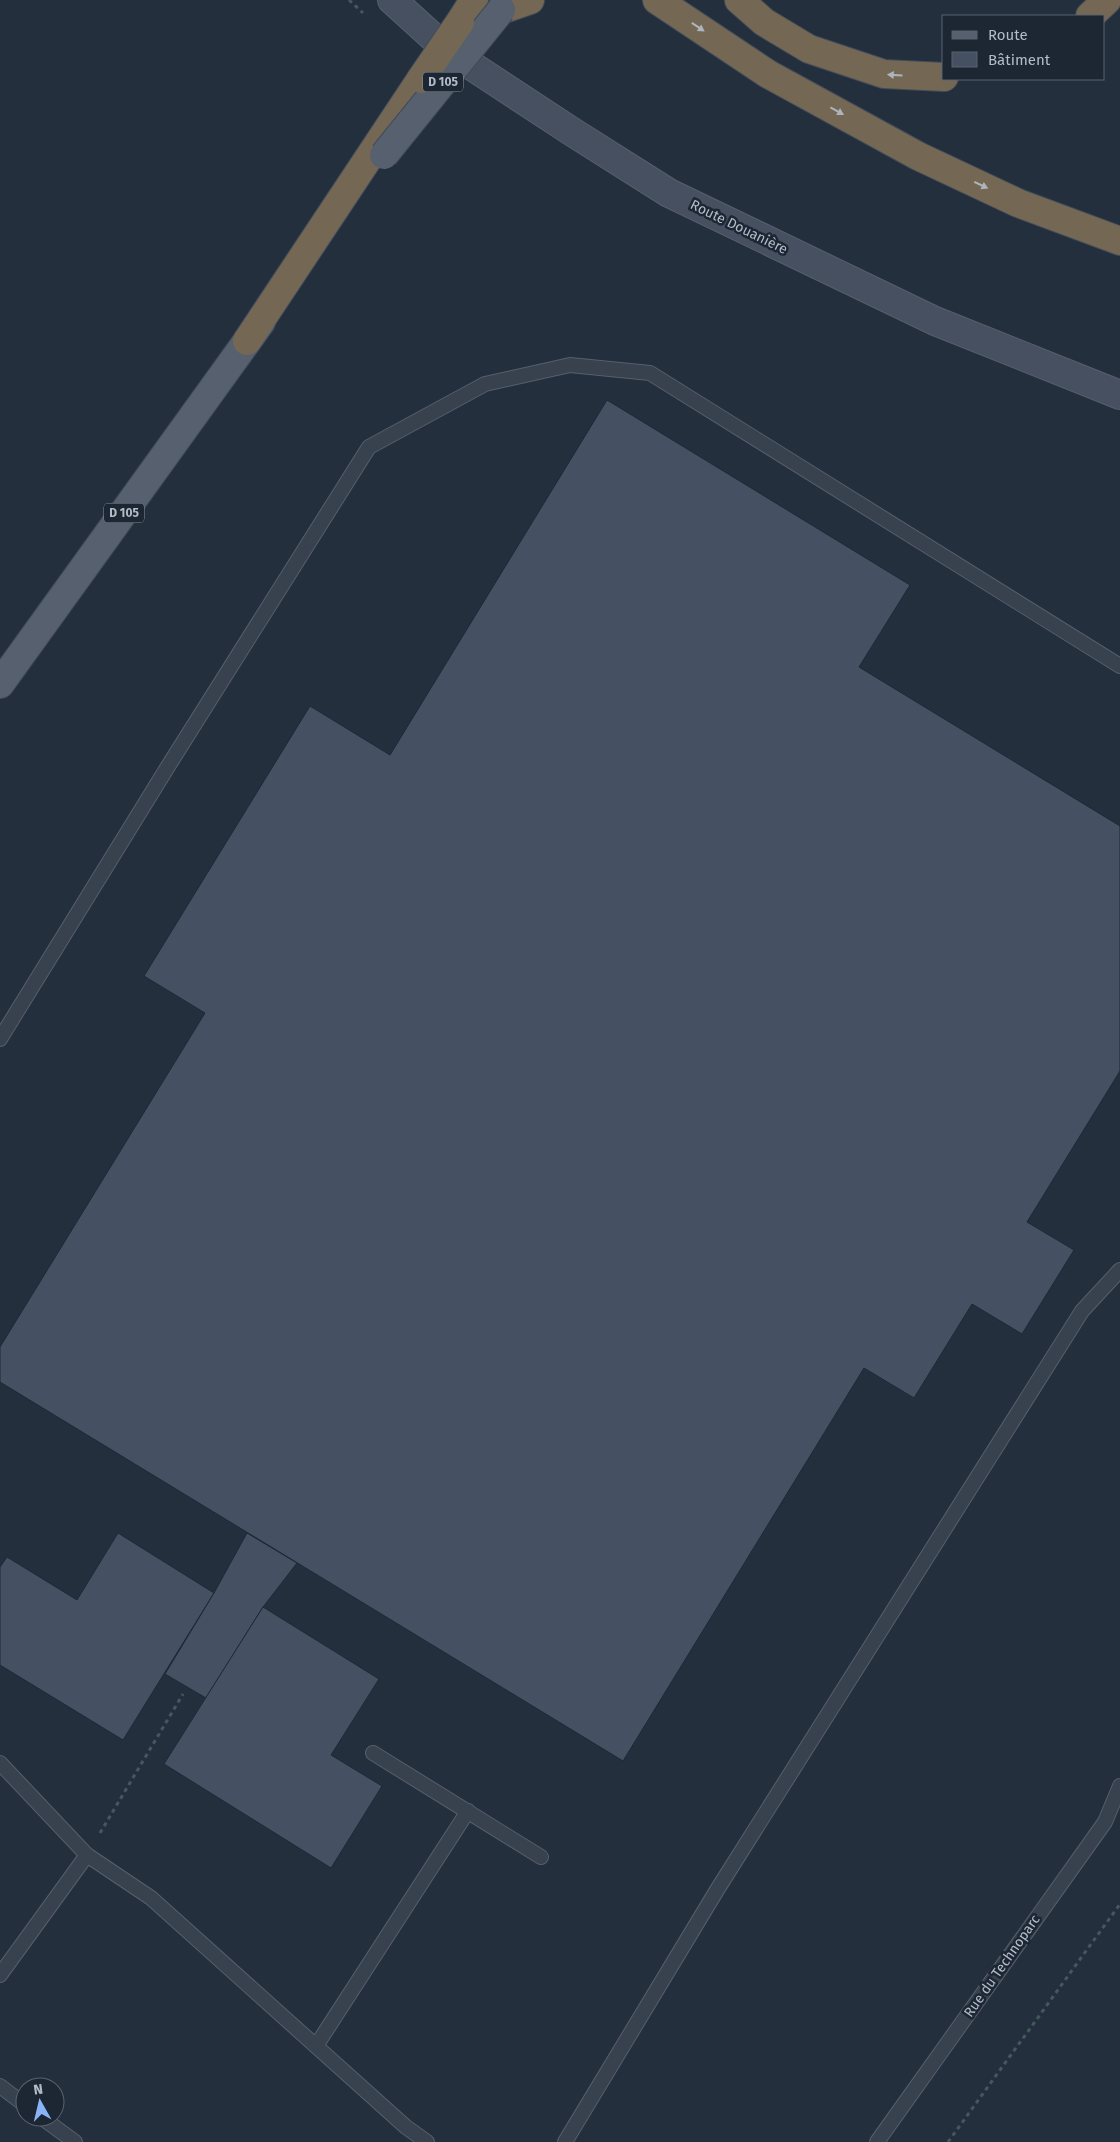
<svg xmlns="http://www.w3.org/2000/svg" width="1120" height="2142" viewBox="0 0 1120 2142" font-family="'Fira Sans',sans-serif">
  <rect width="100%" height="100%" fill="#242f3e"/>
  <g fill="#455162" stroke="#1f2835">
    <path d="M607,400l303,185 -51,82 261,159v245l-93,151 47,28 -52,84 -50,-30 -58,94 -50,-30 -241,393 -623,-379v-35l205,-334 -61,-37 166,-270 80,49z"/>
    <path d="M118,1533l96,60 -91,147 -123,-75v-98l7,-10 70,43z"/>
    <path d="M247,1533l50,30 -34,44 -57,91 -41,-24 49,-81z"/>
    <path d="M263,1607l116,72 -48,76 51,31 -51,82 -167,-104z"/>
  </g>
  <g fill="none" stroke-linecap="round" stroke-linejoin="round">
    <g stroke="#565f6c" stroke-width="16">
      <g id="service">
        <path d="M0,1039l167,-271 202,-321 116,-63 85,-19 80,8 470,293"/>
        <path d="M373,1753l168,104"/>
        <path d="M0,1763l87,92 64,43 255,229 21,15"/>
        <path d="M0,1975l87,-120"/>
        <path d="M316,2046l152,-235"/>
        <path d="M0,2086l25,19"/>
        <path d="M41,2117l34,25"/>
        <path d="M565,2142l152,-252 365,-579 38,-41"/>
        <path d="M877,2142l228,-320 15,-36"/>
      </g>
    </g>
    <g stroke="#565f6c" stroke-width="30">
      <path id="secondary" d="M392,0l54,49 128,84 95,60 266,128 185,74"/>
    </g>
    <g stroke="#414a57" stroke-width="30">
      <path id="primary" d="M0,684l261,-362"/>
    </g>
    <g stroke="#434c59" stroke-width="30">
      <g id="motorway">
        <path d="M657,0l111,74 150,82 100,47 102,38"/>
        <path d="M739,0l25,22 45,27 75,25 60,3"/>
        <path d="M501,10l29,-10"/>
        <path d="M1090,16l17,-16"/>
        <path d="M460,22l14,-22"/>
        <path d="M247,341l174,-262"/>
      </g>
    </g>
    <g stroke="#44595c" stroke-width="3" stroke-dasharray="4 4" stroke-linecap="butt">
      <path d="M349,0l14,13"/>
      <path d="M100,1833l83,-139"/>
      <path d="M948,2142l172,-238"/>
    </g>
    <use href="#service" stroke="#38414e" stroke-width="14"/>
    <use href="#secondary" stroke="#465061" stroke-width="28"/>
    <use href="#primary" stroke="#56606e" stroke-width="28"/>
    <use href="#motorway" stroke="#746855" stroke-width="28"/>
    <g stroke="#414a57" stroke-width="30" stroke-linecap="butt">
      <path id="primary-bridge" d="M384,155l117,-145"/>
    </g>
    <g stroke="#434c59" stroke-width="30" stroke-linecap="butt">
      <path id="motorway-bridge" d="M421,79l39,-57"/>
    </g>
    <use href="#primary-bridge" stroke="#56606e" stroke-width="28"/>
    <use href="#motorway-bridge" stroke="#746855" stroke-width="28"/>
  </g>
  <defs><path id="oneway-solid" d="M-6-.8H1V-3.2L6.5 0L1 3.2V.8H-6Z" transform="scale(1.25)"/></defs>
  <g fill="#aeb4bd">
    <use href="#oneway-solid" transform="translate(698 27) rotate(34)"/>
    <use href="#oneway-solid" transform="translate(895 75) rotate(-176)"/>
    <use href="#oneway-solid" transform="translate(837 111) rotate(29)"/>
    <use href="#oneway-solid" transform="translate(981 185) rotate(25)"/>
  </g>
  <g text-anchor="middle" dominant-baseline="central" stroke-width="5" stroke-linejoin="round" paint-order="stroke">
    <g fill="#1d2633" stroke="#878f9c" stroke-width="1">
      <rect x="423" y="72.5" width="40" height="19" rx="4"/>
      <rect x="104" y="503.5" width="40" height="19" rx="4"/>
    </g>
    <g font-size="12" font-weight="bold" fill="#b4bcc9">
      <text x="443" y="82">D 105</text>
      <text x="124" y="513">D 105</text>
    </g>
    <g font-size="14" fill="#b4bcc9" stroke="#1d2633">
      <text transform="translate(739 227) rotate(26)">Route Douanière</text>
      <text transform="translate(1002 1966) rotate(-55)">Rue du Technoparc</text>
    </g>
  </g>
  <rect x="942" y="15" width="162" height="65" fill="#1d2633" stroke="#59626f"/>
  <rect x="952" y="31" width="25" height="8" fill="#56606e" stroke="#59626f"/>
  <text x="988" y="40" font-size="15" fill="#b4bcc9">Route</text>
  <rect x="952" y="52" width="25" height="15" fill="#455162" stroke="#59626f"/>
  <text x="988" y="65" font-size="15" fill="#b4bcc9">Bâtiment</text>
  <g transform="translate(40 2102) rotate(352)"><circle r="24" fill="#1d2633" stroke="#59626f"/>
  <path d="M0-4L9 19L0 12L-9 19Z" fill="#8ab4f8"/>
  <text y="-8" font-size="14" font-weight="bold" text-anchor="middle" fill="#b4bcc9">N</text>
  </g>
</svg>
